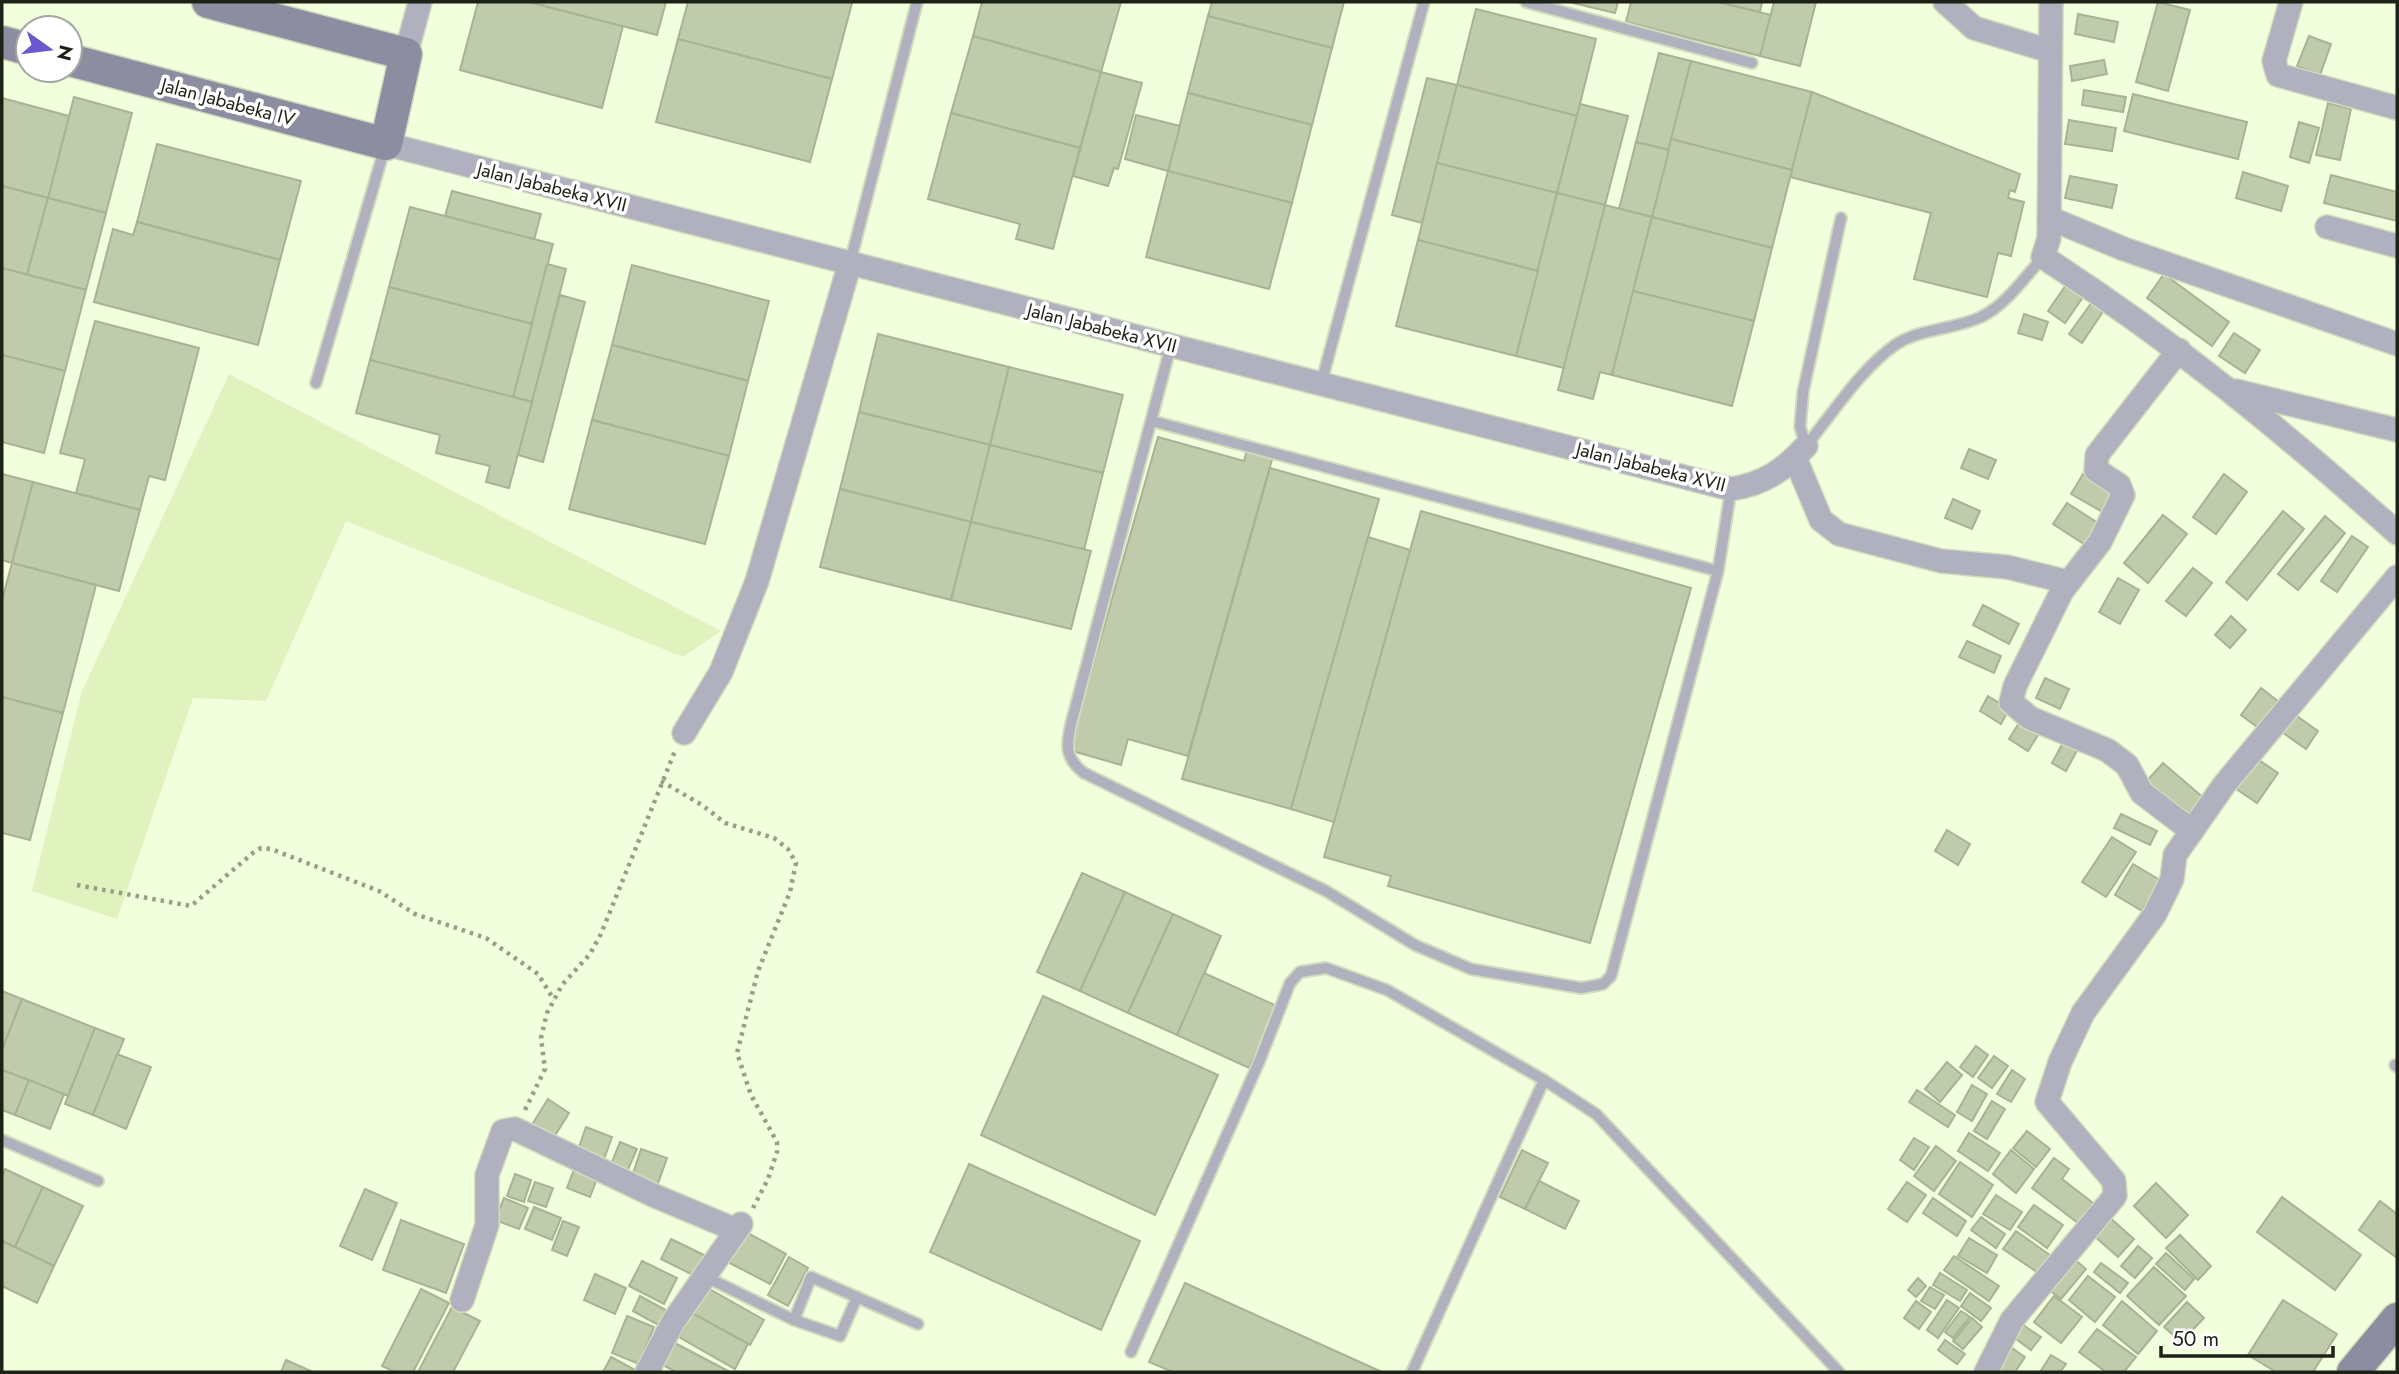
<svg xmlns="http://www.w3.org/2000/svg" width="2399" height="1374" viewBox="0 0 2399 1374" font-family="Jost,sans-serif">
  <rect width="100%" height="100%" fill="#f2ffdd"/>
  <path fill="#e0f2be" d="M229,374l492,257 -38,26 -337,-136 -80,180 -73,-3 -76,221 -85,-28 50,-200z"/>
  <g fill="#bfcbab" stroke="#a7b393" stroke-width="2">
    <path d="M478,2h51l94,24 -21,82 -142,-38z"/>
    <path d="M529,2h137l-9,33z"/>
    <path d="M688,2h159l5,1 -20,76 -154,-40z"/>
    <path d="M982,2h139l-20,70 -128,-36z"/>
    <path d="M1212,2h132l-12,46 -124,-32z"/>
    <path d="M1569,2h49l-3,11z"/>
    <path d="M1631,2h87l53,13 -11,41 -134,-34z"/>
    <path d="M1718,2h44l-2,10z"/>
    <path d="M1774,2h42l-16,64 -40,-10z"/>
    <path d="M2158,2l32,8 -22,81 -32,-9z"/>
    <path d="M1476,9l120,30 -19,77 -120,-31z"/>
    <path d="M2078,14l40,8 -4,20 -39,-8z"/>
    <path d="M1208,16l124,32 -20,77 -124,-32z"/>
    <path d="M973,36l128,36 -21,76 -129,-35z"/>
    <path d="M2309,36l22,8 -11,31 -23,-9z"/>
    <path d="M678,39l154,40 -22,83 -154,-40z"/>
    <path d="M1659,53l32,8 -22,89 -33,-8z"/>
    <path d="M2104,60l3,14 -35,7 -2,-15z"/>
    <path d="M1691,61l121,31 -20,78 -121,-31z"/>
    <path d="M1101,72l41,11 -24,86 -4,-1 -6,18 -35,-10z"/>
    <path d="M1427,78l30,7 -35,138 -30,-8z"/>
    <path d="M1457,85l120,31 -20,77 -120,-30z"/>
    <path d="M2084,90l42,7 -3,15 -41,-7z"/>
    <path d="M1812,92l208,82 -5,18 -5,-2 -2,8 16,4 -13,54 -13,-3 -11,44 -73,-18 17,-66 -141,-36z"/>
    <path d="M1188,93l124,32 -20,78 -124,-32z"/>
    <path d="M2133,94l114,28 -9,37 -114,-28z"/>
    <path d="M74,97l58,16 -26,100 -58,-15z"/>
    <path d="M2,98l67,18 -21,82 -46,-12z"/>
    <path d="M2328,103l23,6 -11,51 -24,-5z"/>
    <path d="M1580,104l48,12 -23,89 -48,-12z"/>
    <path d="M951,113l129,35 -27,101 -37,-10 4,-15 -92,-25z"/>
    <path d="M1136,115l44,11 -12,45 -43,-12z"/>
    <path d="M2069,120l47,8 -4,23 -47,-7z"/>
    <path d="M2299,122l20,6 -10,35 -19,-6z"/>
    <path d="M1671,139l121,31 -20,78 -120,-31z"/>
    <path d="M1636,142l33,8 -17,67 -33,-8z"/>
    <path d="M157,144l144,37 -21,79 -143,-38z"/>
    <path d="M1437,163l120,30 -19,78 -120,-31z"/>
    <path d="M1168,171l124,32 -23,86 -123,-32z"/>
    <path d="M2243,172l45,14 -7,25 -45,-13z"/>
    <path d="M2331,175l66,17v29l-73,-18z"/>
    <path d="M2070,176l47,9 -5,23 -47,-10z"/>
    <path d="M2,186l46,12 -21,77 -25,-7z"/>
    <path d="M452,191l89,23 -7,26 -89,-24z"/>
    <path d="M1557,193l48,12 -41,163 -48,-12z"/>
    <path d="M48,198l58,15 -20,77 -59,-15z"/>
    <path d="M1605,205l47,12 -40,158 -12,-3 -7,27 -35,-9z"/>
    <path d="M410,207l143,37 -21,80 -143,-37z"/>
    <path d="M1652,217l120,31 -18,73 -121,-30z"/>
    <path d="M137,222l143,38 -22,85 -164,-43 19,-73 20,6z"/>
    <path d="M1418,240l120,31 -22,85 -120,-30z"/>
    <path d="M547,264l19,5 -34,133 -19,-5z"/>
    <path d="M632,265l137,36 -21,80 -136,-36z"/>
    <path d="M2,268l84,22 -21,81 -63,-16z"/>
    <path d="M2164,274l65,48 -17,24 -65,-48z"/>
    <path d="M2066,285l17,12 -18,26 -17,-12z"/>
    <path d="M389,287l143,37 -19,73 -143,-37z"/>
    <path d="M1633,291l121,30 -22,85 -120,-31z"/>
    <path d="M560,295l25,7 -42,160 -25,-7z"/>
    <path d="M2092,302l12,8 -22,33 -13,-9z"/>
    <path d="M2024,314l24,8 -6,18 -24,-7z"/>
    <path d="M95,321l104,27 -34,132 -16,-4 -9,34 -64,-17 9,-34 -25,-6z"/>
    <path d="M2234,333l26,17 -15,23 -26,-17z"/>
    <path d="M878,334l131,33 -19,78 -131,-33z"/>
    <path d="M612,345l136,36 -19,75 -137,-36z"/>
    <path d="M2,355l63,16 -21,82 -42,-11z"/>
    <path d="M370,360l162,42 -23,86 -23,-6 4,-16 -54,-13 4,-18 -84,-22z"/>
    <path d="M1009,367l114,28 -20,78 -113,-28z"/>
    <path d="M859,412l131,33 -19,77 -131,-33z"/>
    <path d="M592,420l137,36 -24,88 -136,-35z"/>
    <path d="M1158,437l86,24 3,-12 26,7 -85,300 -60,-17 -7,26 -52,-15z"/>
    <path d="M990,445l113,28 -19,77 -113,-28z"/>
    <path d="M1969,449l27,11 -8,19 -27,-11z"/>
    <path d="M1270,468l109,31 -88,310 -109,-30z"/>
    <path d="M2,474l31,8 -21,81 -10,-3z"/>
    <path d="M2083,474l34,20 -11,20 -35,-20z"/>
    <path d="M2224,474l23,18 -31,42 -23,-17z"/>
    <path d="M33,482l107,28 -21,81 -107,-28z"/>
    <path d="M840,489l131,33 -20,78 -131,-33z"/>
    <path d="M1953,499l27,12 -8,18 -27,-11z"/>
    <path d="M2067,503l34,22 -14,21 -34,-22z"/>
    <path d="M1421,511l270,77 -101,355 -202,-57 3,-10 -67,-19z"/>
    <path d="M2283,511l21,18 -57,71 -21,-18z"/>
    <path d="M2163,515l24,19 -39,49 -24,-20z"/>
    <path d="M2325,516l20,17 -47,57 -20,-16z"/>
    <path d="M971,522l120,29 -20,78 -120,-29z"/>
    <path d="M2352,536l16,11 -31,45 -16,-11z"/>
    <path d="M1368,537l42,13 -76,272 -43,-13z"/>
    <path d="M12,563l84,22 -33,128 -61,-16v-97z"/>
    <path d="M2193,568l19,15 -26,33 -20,-15z"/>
    <path d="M2118,578l21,12 -19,34 -21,-12z"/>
    <path d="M1983,605l36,19 -10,20 -36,-19z"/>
    <path d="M2231,616l15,14 -16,18 -15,-13z"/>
    <path d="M1967,641l34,15 -7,17 -35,-16z"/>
    <path d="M2045,678l24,11 -9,20 -24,-11z"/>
    <path d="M2261,688l23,18 -20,26 -23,-17z"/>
    <path d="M1988,696l21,13 -8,15 -21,-13z"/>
    <path d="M2,697l61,16 -33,127 -28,-7z"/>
    <path d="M2291,712l27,19 -12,18 -27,-19z"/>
    <path d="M2021,720l19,12 -12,19 -19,-12z"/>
    <path d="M2066,737l14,8 -14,26 -14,-8z"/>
    <path d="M2253,756l25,17 -21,30 -25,-17z"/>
    <path d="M2163,763l42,36 -16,19 -43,-36z"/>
    <path d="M2121,814l36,17 -7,14 -36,-17z"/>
    <path d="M1947,830l23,14 -12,21 -23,-14z"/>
    <path d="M2112,837l24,15 -30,45 -24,-15z"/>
    <path d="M2133,864l27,16 -18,31 -27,-16z"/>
    <path d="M1082,873l43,19 -45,99 -43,-19z"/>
    <path d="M1125,892l48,22 -45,99 -48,-22z"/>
    <path d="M1173,914l48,22 -44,99 -49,-22z"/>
    <path d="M1204,973l73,33 -28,62 -72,-33z"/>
    <path d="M2,991l20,8 -20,51z"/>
    <path d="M1043,996l175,79 -63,140 -174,-80z"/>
    <path d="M22,999l73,29 -27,68 -66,-26v-20z"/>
    <path d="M95,1028l29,11 -31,76 -28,-11z"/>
    <path d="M1976,1046l12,9 -15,22 -13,-10z"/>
    <path d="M117,1054l34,13 -25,62 -33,-14z"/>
    <path d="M1994,1056l14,10 -16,22 -14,-10z"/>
    <path d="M1947,1062l15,13 -22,27 -15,-13z"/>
    <path d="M2,1070l27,10 -14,35 -13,-5z"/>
    <path d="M2012,1070l13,9 -14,23 -14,-8z"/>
    <path d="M29,1080l35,14 -14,35 -35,-14z"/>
    <path d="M1972,1085l15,9 -15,27 -15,-9z"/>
    <path d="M1917,1090l38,25 -7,12 -39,-25z"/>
    <path d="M548,1099l21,14 -18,29 -21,-14z"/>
    <path d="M1992,1101l13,8 -18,30 -13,-8z"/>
    <path d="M586,1127l26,10 -8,22 -26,-9z"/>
    <path d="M2027,1131l23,18 -14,18 -23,-19z"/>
    <path d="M1969,1133l31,20 -12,18 -30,-20z"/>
    <path d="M1914,1138l15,9 -15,23 -14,-10z"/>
    <path d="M620,1142l17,7 -11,25 -16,-7z"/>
    <path d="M1936,1146l20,15 -22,30 -20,-15z"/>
    <path d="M641,1149l26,9 -11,31 -25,-9z"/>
    <path d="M1522,1150l26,13 -23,46 -25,-12z"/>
    <path d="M2011,1150l23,19 -18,24 -23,-19z"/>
    <path d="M2054,1158l15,11 -7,10 31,24 -15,20 -46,-35z"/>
    <path d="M1960,1162l33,23 -21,32 -33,-23z"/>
    <path d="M969,1164l171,77 -39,89 -171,-78z"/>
    <path d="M575,1167l23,9 -8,21 -23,-9z"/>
    <path d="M5,1169l38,18 -28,60 -13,-6v-65z"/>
    <path d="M515,1174l16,6 -7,22 -17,-6z"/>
    <path d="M1539,1181l40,20 -14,28 -40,-20z"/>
    <path d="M535,1182l18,6 -7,19 -18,-6z"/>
    <path d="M1907,1182l19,13 -19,27 -19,-13z"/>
    <path d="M2156,1183l32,32 -22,23 -32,-32z"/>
    <path d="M43,1187l40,19 -29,60 -39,-19z"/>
    <path d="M365,1189l32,14 -25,57 -32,-14z"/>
    <path d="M1996,1195l26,17 -12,18 -27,-16z"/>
    <path d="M2282,1197l79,58 -26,35 -78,-58z"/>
    <path d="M504,1198l24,10 -9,21 -24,-9z"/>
    <path d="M1933,1198l33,23 -9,15 -34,-23z"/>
    <path d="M2380,1201l17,13v44l-38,-28z"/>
    <path d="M2034,1205l29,20 -16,23 -29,-21z"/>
    <path d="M534,1207l27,11 -9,22 -27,-11z"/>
    <path d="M2108,1216l26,23 -16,18 -26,-23z"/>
    <path d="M1981,1217l24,17 -9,14 -25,-18z"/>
    <path d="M401,1220l63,24 -18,49 -63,-23z"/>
    <path d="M563,1221l16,6 -12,29 -15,-6z"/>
    <path d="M741,1229l45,25 -16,30 -46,-24z"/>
    <path d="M2016,1231l38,27 -11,18 -40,-27z"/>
    <path d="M2180,1235l31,31 -13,14 -32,-32z"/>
    <path d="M1969,1238l28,17 -10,18 -29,-17z"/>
    <path d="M671,1239l35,17 -11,20 -34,-17z"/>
    <path d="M2,1241l52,25 -17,37 -35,-17z"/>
    <path d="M2138,1246l14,12 -17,20 -14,-12z"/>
    <path d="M2166,1253l28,26 -9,11 -29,-26z"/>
    <path d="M1954,1256l45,30 -10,15 -45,-31z"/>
    <path d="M789,1257l19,11 -20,38 -20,-11z"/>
    <path d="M2072,1257l14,12 -25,30 -14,-11z"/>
    <path d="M642,1261l35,17 -13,26 -35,-18z"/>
    <path d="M2101,1263l27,20 -8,10 -26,-21z"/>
    <path d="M2154,1267l32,29 -27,29 -32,-29z"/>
    <path d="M1940,1273l27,17 -7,11 -27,-16z"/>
    <path d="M595,1274l31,14 -11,26 -31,-14z"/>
    <path d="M2088,1276l27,21 -20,25 -26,-22z"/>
    <path d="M1918,1278l8,8 -10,11 -8,-7z"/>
    <path d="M1185,1283l197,89h-209l-24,-10z"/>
    <path d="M706,1287l58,33 -14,25 -58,-32z"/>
    <path d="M1930,1287l14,8 -9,14 -14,-8z"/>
    <path d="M421,1289l28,14 -36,69h-18l-13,-6z"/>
    <path d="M1970,1293l21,15 -10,13 -20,-15z"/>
    <path d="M640,1296l31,17 -7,15 -31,-17z"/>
    <path d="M2054,1296l28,21 -21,26 -27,-21z"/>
    <path d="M1947,1300l12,8 -21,30 -11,-8z"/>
    <path d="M2283,1300l54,34 -24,38h-37l-28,-17z"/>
    <path d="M1916,1301l15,11 -12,17 -15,-11z"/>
    <path d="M2122,1301l35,30 -19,23 -35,-29z"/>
    <path d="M2187,1302l17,16 -23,24 -17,-15z"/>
    <path d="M452,1307l28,14 -27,51h-35z"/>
    <path d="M1961,1311l9,6 -17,21 -8,-6z"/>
    <path d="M692,1313l56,31 -13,25 -56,-32z"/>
    <path d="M627,1316l27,11 -15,37 -27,-11z"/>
    <path d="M1972,1318l10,9 -19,22 -10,-8z"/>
    <path d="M2017,1321l24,16 -10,13 -23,-17z"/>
    <path d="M2097,1329l39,28 -12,15h-18l-27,-20z"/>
    <path d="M1945,1340l20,14 -8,10 -19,-14z"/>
    <path d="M673,1342l57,30h-54l-15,-8z"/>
    <path d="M2009,1346l16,11 -10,15h-15l-6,-4z"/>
    <path d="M2051,1355l15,9 -6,8h-20z"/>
    <path d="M611,1357l26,14 -1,1h-33z"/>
    <path d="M286,1360l27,12h-32z"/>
  </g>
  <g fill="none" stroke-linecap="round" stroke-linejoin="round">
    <g stroke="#d0dcbd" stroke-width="14">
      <g id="lane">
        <path d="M1526,2l226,61"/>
        <path d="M850,263l67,-261"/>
        <path d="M1171,345l-100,379c-5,22 -6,34 13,49l242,118 89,54 56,24 110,19 22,-4 8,-8 107,-405 13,-82"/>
        <path d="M316,383l69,-236"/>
        <path d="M1321,384l103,-382"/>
        <path d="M1152,421l566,150"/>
        <path d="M1806,446c27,-33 54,-76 89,-101 25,-17 59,-15 86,-28 25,-12 44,-40 62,-60"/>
        <path d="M1806,446l-6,-19 3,-35 38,-174"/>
        <path d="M2395,1065l2,2"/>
        <path d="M2,1140l96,41"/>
        <path d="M704,1276l90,44 17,-43 107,47"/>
        <path d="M794,1320l46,16 17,-39"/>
        <path d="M1131,1352l128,-290 31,-79 10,-11 26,-4 61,22 157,90"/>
        <path d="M1412,1372l132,-292 52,34 243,258"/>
      </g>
    </g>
    <g stroke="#d0dcbd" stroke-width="26">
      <g id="street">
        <path d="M1945,2l29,26 76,23"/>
        <path d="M2051,2l-2,236 -6,19c129,83 239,173 354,276"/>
        <path d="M2291,2l-17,59 4,14 119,33"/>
        <path d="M406,54l14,-52"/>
        <path d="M386,144l1345,345c33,-5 53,-19 75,-43"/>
        <path d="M2049,218l75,31 273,95"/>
        <path d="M2327,227l70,19"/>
        <path d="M2179,350l-82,105 -1,15 23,15 4,10 -23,47 -38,49 -47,95 -4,16 19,16 77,32 20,15 15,28 50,38"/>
        <path d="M2236,391l161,39"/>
        <path d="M1795,458l26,62 18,14 102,27 66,6 61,15"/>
        <path d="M684,733l37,-61 36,-91 93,-318"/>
        <path d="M462,1300l25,-75v-50l16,-44 12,-2 140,67 81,34"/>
        <path d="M647,1372l26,-50 68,-98"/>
        <path d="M1986,1372l26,-52 103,-124 -1,-15 -67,-79 13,-40 23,-49 72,-99 17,-35 3,-24 49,-70 173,-208"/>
      </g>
    </g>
    <g stroke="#d0dcbd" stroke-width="35">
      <g id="secondary">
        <path d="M2,42l26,7"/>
        <path d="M70,60l316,84 20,-90 -198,-52"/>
        <path d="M2353,1372l44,-53"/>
      </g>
    </g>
    <g stroke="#97a087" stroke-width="4.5" stroke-dasharray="3.5 5" stroke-linecap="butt">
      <path d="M661,781l41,24 23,18 49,15 14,11 8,14 -6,29 -32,79 -21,82 14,42 26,47v10l-9,27 -15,29"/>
      <path d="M77,885l114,21 63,-54 7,-4 10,1 108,42 36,23 71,24 52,36 16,26"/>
      <path d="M525,1110l20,-41 -4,-31 6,-25 15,-28 28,-31 11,-20 74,-183"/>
    </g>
    <use href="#lane" stroke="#b0b0bf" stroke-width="10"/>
    <use href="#street" stroke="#b0b0bf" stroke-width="23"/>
    <use href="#secondary" stroke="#8d8da2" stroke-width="32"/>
  </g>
  <g text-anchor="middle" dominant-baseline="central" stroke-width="7" stroke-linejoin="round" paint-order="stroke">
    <g font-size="19" fill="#1e2216" stroke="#fff">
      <text transform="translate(228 102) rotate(15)">Jalan Jababeka IV</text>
      <text transform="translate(552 187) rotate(14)">Jalan Jababeka XVII</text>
      <text transform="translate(1102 328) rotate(14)">Jalan Jababeka XVII</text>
      <text transform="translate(1651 467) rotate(14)">Jalan Jababeka XVII</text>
    </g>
  </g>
  <rect width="2399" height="1374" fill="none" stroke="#1e2216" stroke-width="7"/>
  <g transform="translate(49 49) rotate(104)"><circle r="33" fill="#ffffff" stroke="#a5a7a2" stroke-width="2"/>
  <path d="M0-5L12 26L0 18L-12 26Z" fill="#6a58d1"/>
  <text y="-10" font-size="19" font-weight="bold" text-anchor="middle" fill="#1e2216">N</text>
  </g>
  <path d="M2161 1346v10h172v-10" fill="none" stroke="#1e2216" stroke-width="3.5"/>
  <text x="2172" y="1346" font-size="21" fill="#1e2216" stroke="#ffffff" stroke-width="5" paint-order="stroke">50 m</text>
</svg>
